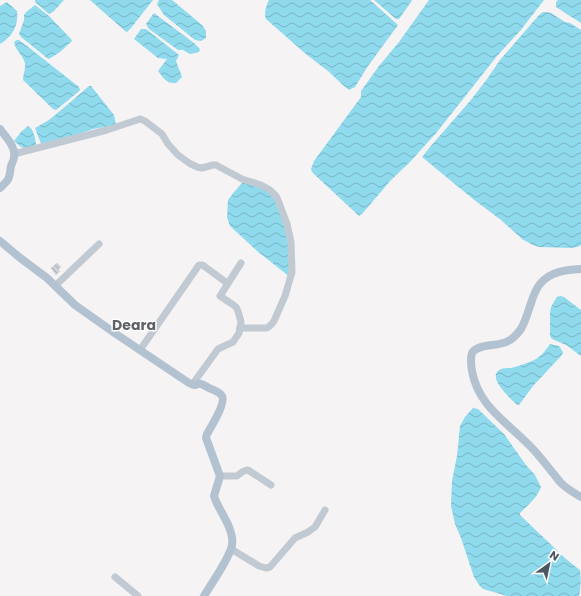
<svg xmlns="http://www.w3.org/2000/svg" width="581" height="596" viewBox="0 0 581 596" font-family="Poppins,sans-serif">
  <defs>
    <pattern id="water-waves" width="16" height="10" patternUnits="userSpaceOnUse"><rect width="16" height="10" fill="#90daee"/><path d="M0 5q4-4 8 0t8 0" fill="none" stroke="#78b4c4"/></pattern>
    <pattern id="building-back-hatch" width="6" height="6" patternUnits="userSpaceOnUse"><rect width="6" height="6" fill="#cdcfd5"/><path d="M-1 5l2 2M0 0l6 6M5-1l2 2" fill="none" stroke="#a8abb0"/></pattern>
  </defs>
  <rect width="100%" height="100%" fill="#f5f3f3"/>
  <g fill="url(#water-waves)">
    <path d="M35,0h29l-10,11 -5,3 -14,-12z"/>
    <path d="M90,0h63l-22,28 -4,4 -2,-1z"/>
    <path d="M159,0h13l30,25 4,6v7l-5,3 -6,-1 -31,-25 -7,-11z"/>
    <path d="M269,0h101l28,25 -30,41 -13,21 -6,3 -5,-4 -16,-15 -21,-16 -41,-36c-2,-5 0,-14 3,-19z"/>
    <path d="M374,0h38l-1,2 -12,17h-3z"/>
    <path d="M429,0h115l-24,31 -23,25 -60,76 -28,31 -18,17 -29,34 -3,2 -44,-41 -3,-3 -1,-3 3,-8 47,-64v-6l18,-25 20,-24z"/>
    <path d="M558,0h23v23l-25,-16v-5z"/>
    <path d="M7,2l10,9c2,14 -5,26 -17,33v-38z"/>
    <path d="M35,5l14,11 22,23 1,2 -12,11 -11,7 -2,-1 -26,-21 -2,-3 5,-14v-5l2,-3z"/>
    <path d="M543,12h4l4,1 14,9 5,1 11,7v215l-4,2 -6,1 -32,-1 -6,-2 -11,-6 -21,-19 -28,-21 -51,-42 8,-10 40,-46 17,-22 13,-19 39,-45z"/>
    <path d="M154,13l40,30 6,6 -1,3 -9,2 -7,-4h-5l-29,-21 -3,-5z"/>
    <path d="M141,29h5l33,26 -3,6 6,16 -6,6c-10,1 -12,-5 -18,-12l9,-12 -9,-1 -24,-19z"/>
    <path d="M17,40h2l8,6 52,41 1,3 -3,3 -21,17 -3,-1 -30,-29c0,-6 3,-11 2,-17 -2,-8 -10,-13 -11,-21z"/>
    <path d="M89,86h2l23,29 2,10 -23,4 -17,6 -35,9 -6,-16 14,-8 18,-15z"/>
    <path d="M28,126c6,3 7,12 8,18v2c-13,3 -12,4 -22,-5l7,-9z"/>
    <path d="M243,182l20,6 9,5 15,34 3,50 -33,-26 -27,-25 -3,-9 1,-17 6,-8z"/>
    <path d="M560,296l4,1 17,13v46l-15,-11 -14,-6 -2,-3v-22l1,-7 4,-7 2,-3z"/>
    <path d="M550,344l9,2 4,6 -1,3 -29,31 -14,19 -3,-1c-6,-6 -31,-28 -15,-35 3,-1 7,-1 10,-1 7,-2 14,-4 21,-7 9,-4 13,-10 18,-17z"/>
    <path d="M473,408l5,1 26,25 22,31 9,10 6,12c-4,11 -13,18 -21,26v2l46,44 14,11c1,8 1,18 -1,26h-72l-24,-7 -4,-4 -5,-8 -13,-39 -6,-14 -4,-18 1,-25 5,-25 3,-30 5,-9z"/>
  </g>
  <path fill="url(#building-back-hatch)" stroke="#d7d9de" d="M57,263l4,4 -3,3 2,1 -4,4 -5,-7z"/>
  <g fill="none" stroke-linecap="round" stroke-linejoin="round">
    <g stroke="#c1cad2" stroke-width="7">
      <path d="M14,154l93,-24 33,-11 5,2 17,13 6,10 10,11 11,8 8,4 5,1 11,-3h3l26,14 19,6 9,5 6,6 2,4 9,24 4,18 1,30 -7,24 -11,25c-2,3 -4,6 -8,7h-26"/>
      <path d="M55,286l44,-42"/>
      <path d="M140,350l59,-85h3l2,1 23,17"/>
      <path d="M192,385l26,-36 15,-7 6,-9 2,-11 -3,-11 -2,-4 -4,-3 -12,-8 21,-33"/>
      <path d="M220,476h17c4,-3 6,-6 11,-6l23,15"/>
      <path d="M231,549l28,17 7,2 4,-1 25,-29 13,-6 7,-5 10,-17"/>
      <path d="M115,577l23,19"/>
    </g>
    <g stroke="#b3c2d1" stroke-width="8">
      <path d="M0,129c6,8 16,18 14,28 0,3 -2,6 -3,9 -2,13 -1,13 -11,22"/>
      <path d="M0,241l19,16 28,21 28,27 41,29 73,49 6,2c5,-3 9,0 14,3 4,2 11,4 13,8 4,7 -11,31 -15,38l-1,4 14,38 -6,20 1,3c4,10 10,18 14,28 2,5 4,12 3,18 -2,13 -21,39 -28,51"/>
      <path d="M581,269c-15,1 -31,2 -41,15 -6,7 -8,17 -11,25 -2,6 -4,13 -8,20 -3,4 -8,10 -13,12 -9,6 -31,2 -36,12 -2,6 -1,12 0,18 6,35 35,51 58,75 8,8 15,17 22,26 3,3 6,8 9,11 6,6 13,10 20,14"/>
    </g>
  </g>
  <g text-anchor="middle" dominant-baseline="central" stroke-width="3" stroke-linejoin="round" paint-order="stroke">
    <g font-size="14" font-weight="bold" fill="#5f6368" stroke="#fff">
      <text x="134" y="325">Deara</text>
    </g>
  </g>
  <g transform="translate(549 564) rotate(33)" stroke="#ffffff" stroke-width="3" paint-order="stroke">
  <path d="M0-3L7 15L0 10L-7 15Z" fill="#4a5661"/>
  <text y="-6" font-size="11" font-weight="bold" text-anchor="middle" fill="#4a5661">N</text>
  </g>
</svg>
